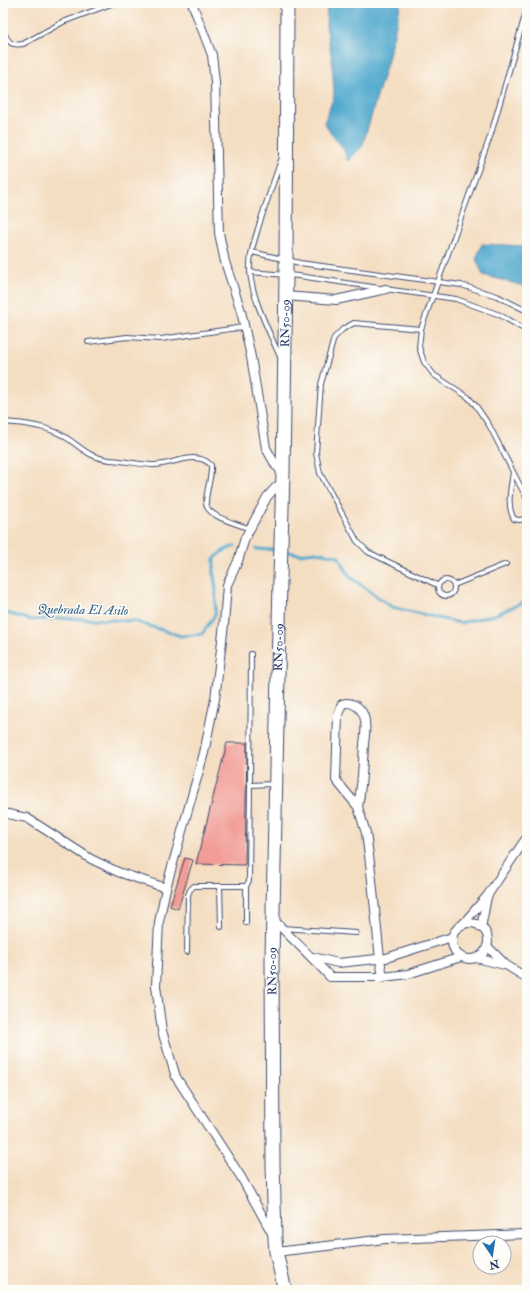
<svg xmlns="http://www.w3.org/2000/svg" width="530" height="1293" viewBox="0 0 530 1293" font-family="'IM FELL Double Pica',serif">
  <rect width="100%" height="100%" fill="#fdfcf7"/>
  <filter id="ink" filterUnits="userSpaceOnUse"><feTurbulence type="fractalNoise" baseFrequency=".025" numOctaves="2"/><feDisplacementMap in="SourceGraphic" scale="8" xChannelSelector="R" yChannelSelector="G"/><feConvolveMatrix kernelMatrix="1 2 1 2 8 2 1 2 1" color-interpolation-filters="sRGB"/></filter>
  <filter id="wash" filterUnits="userSpaceOnUse"><feTurbulence type="fractalNoise" baseFrequency=".012" numOctaves="4" result="noise"/><feDisplacementMap in="SourceGraphic" scale="16" xChannelSelector="R" yChannelSelector="G"/><feGaussianBlur stdDeviation="0.9" result="paint"/><feColorMatrix in="noise" values="0 0 0 0 0 0 0 0 0 0 0 0 0 0 0 0 0 1.4 0 .05"/><feComposite in="paint" operator="in"/></filter>
  <g filter="url(#wash)">
    <rect width="100%" height="100%" fill="#f4dec2"/>
    <g fill="#50a8cd" stroke="#366c96">
      <path d="M327,3h74l-13,57 -26,87 -14,14 -5,-13 -11,-13 -8,-12 10,-27 -2,-36 -6,-35z"/>
      <path d="M482,244l45,2v42l-7,-3 -37,-10 -7,-16z"/>
    </g>
    <g fill="none" stroke-linecap="round" stroke-linejoin="round">
      <g stroke="#50a8cd" stroke-width="3">
        <path d="M256,549l22,1"/>
        <path d="M284,551l15,3 17,-2 22,4 12,21 42,30 68,16 34,-8 33,-14"/>
        <path d="M3,612l28,8 33,-2 69,3 48,15 21,-2 13,-19 1,-25 -2,-15v-16l9,-8 12,-5"/>
      </g>
    </g>
    <g id="blocks">
      <g fill="#f29c96">
        <path d="M227,743h20l-2,122 -49,-1z"/>
        <path d="M185,858l8,2 -15,49 -8,-3z"/>
      </g>
    </g>
  </g>
  <g filter="url(#ink)">
    <use href="#blocks" fill-opacity="0" stroke="#3c496d" stroke-width="1"/>
    <g fill="none" stroke-linecap="round" stroke-linejoin="round">
      <g stroke="#3c496d" stroke-width="6">
        <g id="service">
          <path d="M527,8l-36,126 -70,195 -2,18 5,15 10,13 34,22 8,9 13,19 38,74"/>
          <path d="M3,30c5,11 6,16 20,14l40,-22 51,-19"/>
          <path d="M252,252l48,11 161,22 36,11 30,15"/>
          <path d="M250,272l49,4 80,12"/>
          <path d="M385,289l71,10 44,16 27,16"/>
          <path d="M421,329l-67,-6 -11,6 -9,9 -13,46 -5,69 4,20 37,68 11,11 69,33"/>
          <path d="M88,342l39,-5 34,2 83,-12"/>
          <path d="M280,357c-11,-26 -28,-58 -30,-86 -1,-13 3,-26 7,-39 7,-24 16,-48 24,-72"/>
          <path d="M3,422c19,1 42,4 59,13 19,11 24,22 48,25 14,1 28,4 43,5 18,1 42,-16 58,0 1,13 -5,25 -5,38 0,14 33,21 44,26"/>
          <path d="M513,472c-2,16 -7,33 1,47l5,1 6,-1 2,-4"/>
          <circle cx="446" cy="588" r="8"/>
          <path d="M454,585l52,-21"/>
          <path d="M250,785l1,-131"/>
          <path d="M220,886l1,41"/>
          <path d="M246,886v37"/>
          <path d="M282,928l74,5"/>
          <path d="M187,952l1,-57 2,-5 4,-4h52l3,-5 1,-96 24,-1"/>
        </g>
      </g>
      <g stroke="#3c496d" stroke-width="10">
        <g id="minor">
          <path d="M192,3l20,52 3,27 4,151 6,29 16,49 10,46 15,91 10,18 7,6"/>
          <path d="M286,296l50,4 50,-11"/>
          <path d="M358,807c4,-21 5,-42 6,-63 1,-9 3,-19 0,-28 -4,-10 -13,-15 -22,-12l-4,11 -2,65 22,27 8,26 5,38 9,88 3,18"/>
          <path d="M3,813l24,5 64,41 27,13 48,16"/>
          <path d="M273,919c19,20 39,38 57,58h53l25,-3 53,-17"/>
          <circle cx="470" cy="941" r="18"/>
          <path d="M462,925l25,-29 40,-59"/>
          <path d="M481,928l6,-31"/>
          <path d="M487,946l19,19 21,13"/>
          <path d="M313,957l25,6 48,-5 66,-21"/>
          <path d="M476,958l29,7"/>
          <path d="M273,1235l-32,-58 -65,-100 -14,-46 -6,-45 3,-64 7,-34 38,-135 11,-54 9,-75 3,-39 11,-24 7,-23 22,-41 8,-9 8,-6"/>
          <path d="M276,1252l109,-13 142,-5"/>
        </g>
      </g>
      <g stroke="#3c496d" stroke-width="15">
        <g id="primary">
          <path id="s1" d="M285,1290l-9,-38 -1,-13 -2,-75 -1,-205 8,-380 3,-107 3,-198 1,-271"/>
        </g>
      </g>
      <use href="#service" stroke="#fff" stroke-width="4"/>
      <use href="#minor" stroke="#fff" stroke-width="8"/>
      <use href="#primary" stroke="#fff" stroke-width="13"/>
    </g>
  </g>
  <g text-anchor="middle" dominant-baseline="central" stroke-width="3" stroke-linejoin="round" paint-order="stroke">
    <g font-size="12" fill="#1b2f5e" stroke="#fdfcf7">
      <text stroke="none"><textPath href="#s1" startOffset="968">RN50-09</textPath></text>
      <text stroke="none"><textPath href="#s1" startOffset="644">RN50-09</textPath></text>
      <text stroke="none"><textPath href="#s1" startOffset="320">RN50-09</textPath></text>
    </g>
    <g font-size="13" font-style="italic" fill="#305f8a" stroke="#fdfcf7">
      <text transform="translate(83 610) rotate(1)">Quebrada El Asilo</text>
    </g>
  </g>
  <rect width="530" height="1293" fill="none" stroke="#fdfcf7" stroke-width="16"/>
  <g transform="translate(492 1255) rotate(167)"><circle r="19" fill="#fdfcf7" stroke="#a3aaba"/>
  <path d="M0-3L7 15L0 10L-7 15Z" fill="#1f6fb2"/>
  <text y="-6" font-size="11" font-weight="bold" text-anchor="middle" fill="#1b2f5e">N</text>
  </g>
</svg>
